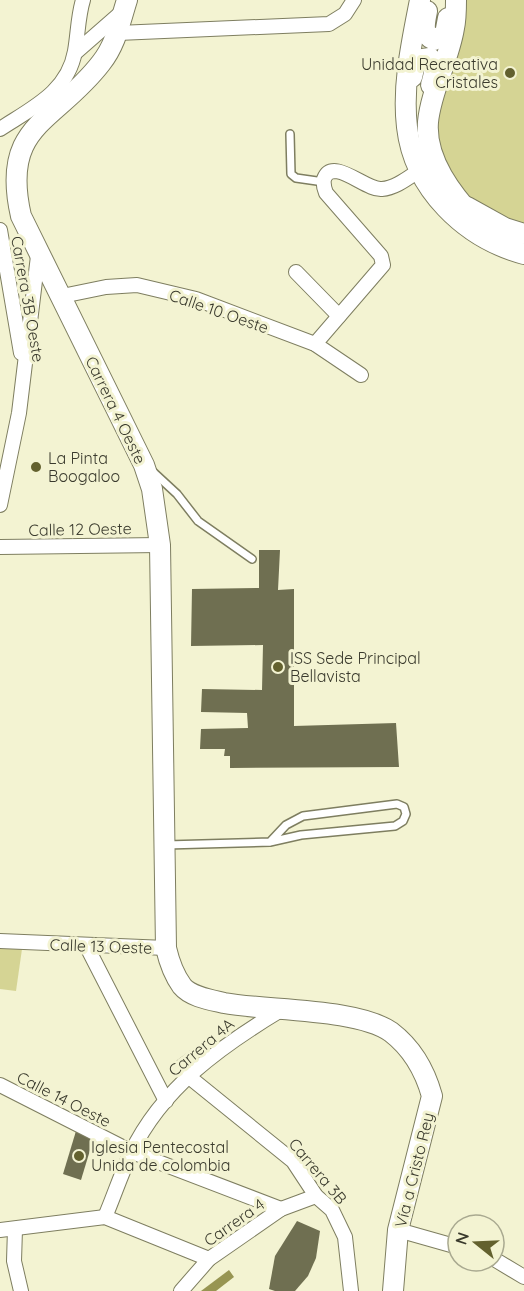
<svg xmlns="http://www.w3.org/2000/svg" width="524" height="1291" viewBox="0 0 524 1291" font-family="Quicksand,sans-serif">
  <rect width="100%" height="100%" fill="#f3f3d2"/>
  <g fill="#d5d494">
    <path d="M456,0h68v234l-64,-32 -31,-67z"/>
    <path d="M0,946l22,3 -6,42 -16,-2z"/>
  </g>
  <path fill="#979552" d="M229,1270l5,7 -18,14h-15z"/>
  <g fill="#6f6f51">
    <path d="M259,550h21l-2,40 16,-1v137l102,-3 3,44 -169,1v-12h-6l1,-7h-25l1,-20 47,-1 -1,-15 -46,-1 1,-23 60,1 1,-45 -72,1 1,-57 67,-1z"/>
    <path d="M192,1049l8,11 -15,12 -9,-11z"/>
    <path d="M76,1131l18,6 -13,43 -18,-6z"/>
    <path d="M297,1221l23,10 -4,27 -8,18 -13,15h-20l-6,-2 6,-33z"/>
  </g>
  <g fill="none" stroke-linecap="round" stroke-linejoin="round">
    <g stroke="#7e7e60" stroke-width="10">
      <g id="lane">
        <path d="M290,134l1,40 5,4 28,4"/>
        <path d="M151,470l26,24 21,27 54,38"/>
        <path d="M166,845l104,-3 31,-7 94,-9 8,-5 3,-7 -2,-7 -7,-3 -94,12 -17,9 -16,17"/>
      </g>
    </g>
    <g stroke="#7e7e60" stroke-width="16">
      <g id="street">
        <path d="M118,33l211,-9 16,-10 9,-14"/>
        <path d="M75,53l48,-42"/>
        <path d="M0,129c32,-21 68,-37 75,-78 3,-17 3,-35 8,-51"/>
        <path d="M0,230l21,123"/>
        <path d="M296,272l43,44"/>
        <path d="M67,295l39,-8 31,-2 59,14 119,45 46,31"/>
        <path d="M315,344l68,-79 -2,-9 -55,-63c-2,-5 -3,-9 -2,-14 9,-23 42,12 58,10 14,-1 27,-12 38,-19"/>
        <path d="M0,505l19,-92 19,-157"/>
        <path d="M0,547l160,-2"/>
        <path d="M0,941l166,7"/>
        <path d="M86,945l80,156"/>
        <path d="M188,1076l105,85 23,35 16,14 13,27 6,54"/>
        <path d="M0,1085l132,67 149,57"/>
        <path d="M105,1217c9,-21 16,-43 26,-64 31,-65 90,-107 150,-143"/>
        <path d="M15,1229l-1,32 7,30"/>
        <path d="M0,1230l105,-13 104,42"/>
        <path d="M398,1230l60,17"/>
        <path d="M494,1259l30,18"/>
        <path d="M181,1291l28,-32 72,-50 35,-13"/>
      </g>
    </g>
    <g stroke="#7e7e60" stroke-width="22">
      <g id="secondary">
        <path d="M127,0c-7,22 -11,44 -26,63 -46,60 -101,61 -80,153l123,249 8,24 8,56 6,403c3,13 8,27 16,38 9,11 29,14 42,17 43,8 133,5 167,29 21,16 34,39 41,64l-34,134 -5,61"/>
        <path d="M420,0c-8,41 -18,85 -13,127 7,62 58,111 117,127"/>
        <path d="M456,0c0,9 0,19 -2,28 -5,32 -23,62 -26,94 -3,38 25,73 48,98"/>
        <path d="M427,11c-2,12 -6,23 7,29l11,-6 3,-16"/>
        <path d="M412,77l4,-17 14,-2c7,9 4,16 1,27"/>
        <path d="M467,207l38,21 19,6"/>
      </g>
    </g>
    <use href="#lane" stroke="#fff" stroke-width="7"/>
    <use href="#street" stroke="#fff" stroke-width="14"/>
    <use href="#secondary" stroke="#fff" stroke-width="20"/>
  </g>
  <g fill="#63612e" stroke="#f3f3d2" stroke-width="2">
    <circle cx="510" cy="73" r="6"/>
    <circle cx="36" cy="467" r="6"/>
    <circle cx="278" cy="667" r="6"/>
    <circle cx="79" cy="1156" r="6"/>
  </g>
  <g text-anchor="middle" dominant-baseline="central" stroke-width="6" stroke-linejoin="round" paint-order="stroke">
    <g font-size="16" fill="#3a3a2d" stroke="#f3f3d2" text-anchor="start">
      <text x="498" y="64" text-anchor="end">Unidad Recreativa<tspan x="498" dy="18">Cristales</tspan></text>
      <text x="48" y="458">La Pinta<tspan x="48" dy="18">Boogaloo</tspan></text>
      <text x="290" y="658">ISS Sede Principal<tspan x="290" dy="18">Bellavista</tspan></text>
      <text x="91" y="1147">Iglesia Pentecostal<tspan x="91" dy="18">Unida de colombia</tspan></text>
    </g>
    <g font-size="16" fill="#3a3a2d" stroke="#f3f3d2">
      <text transform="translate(28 299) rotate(80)">Carrera 3B Oeste</text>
      <text transform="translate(219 311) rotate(19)">Calle 10 Oeste</text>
      <text transform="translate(116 410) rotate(64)">Carrera 4 Oeste</text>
      <text transform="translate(80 529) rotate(-1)">Calle 12 Oeste</text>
      <text transform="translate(101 946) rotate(2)">Calle 13 Oeste</text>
      <text transform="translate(201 1047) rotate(-40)">Carrera 4A</text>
      <text transform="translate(64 1099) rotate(27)">Calle 14 Oeste</text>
      <text transform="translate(414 1170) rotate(-76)">Vía a Cristo Rey</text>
      <text transform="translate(318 1171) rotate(50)">Carrera 3B</text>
      <text transform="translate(234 1222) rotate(-35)">Carrera 4</text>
    </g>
  </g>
  <g transform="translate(476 1243) rotate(288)"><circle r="28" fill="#f3f3d2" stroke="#a9a990" stroke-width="1.5"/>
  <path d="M0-4.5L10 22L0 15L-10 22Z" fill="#63612e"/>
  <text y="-9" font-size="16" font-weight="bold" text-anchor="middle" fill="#3a3a2d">N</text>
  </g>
</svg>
